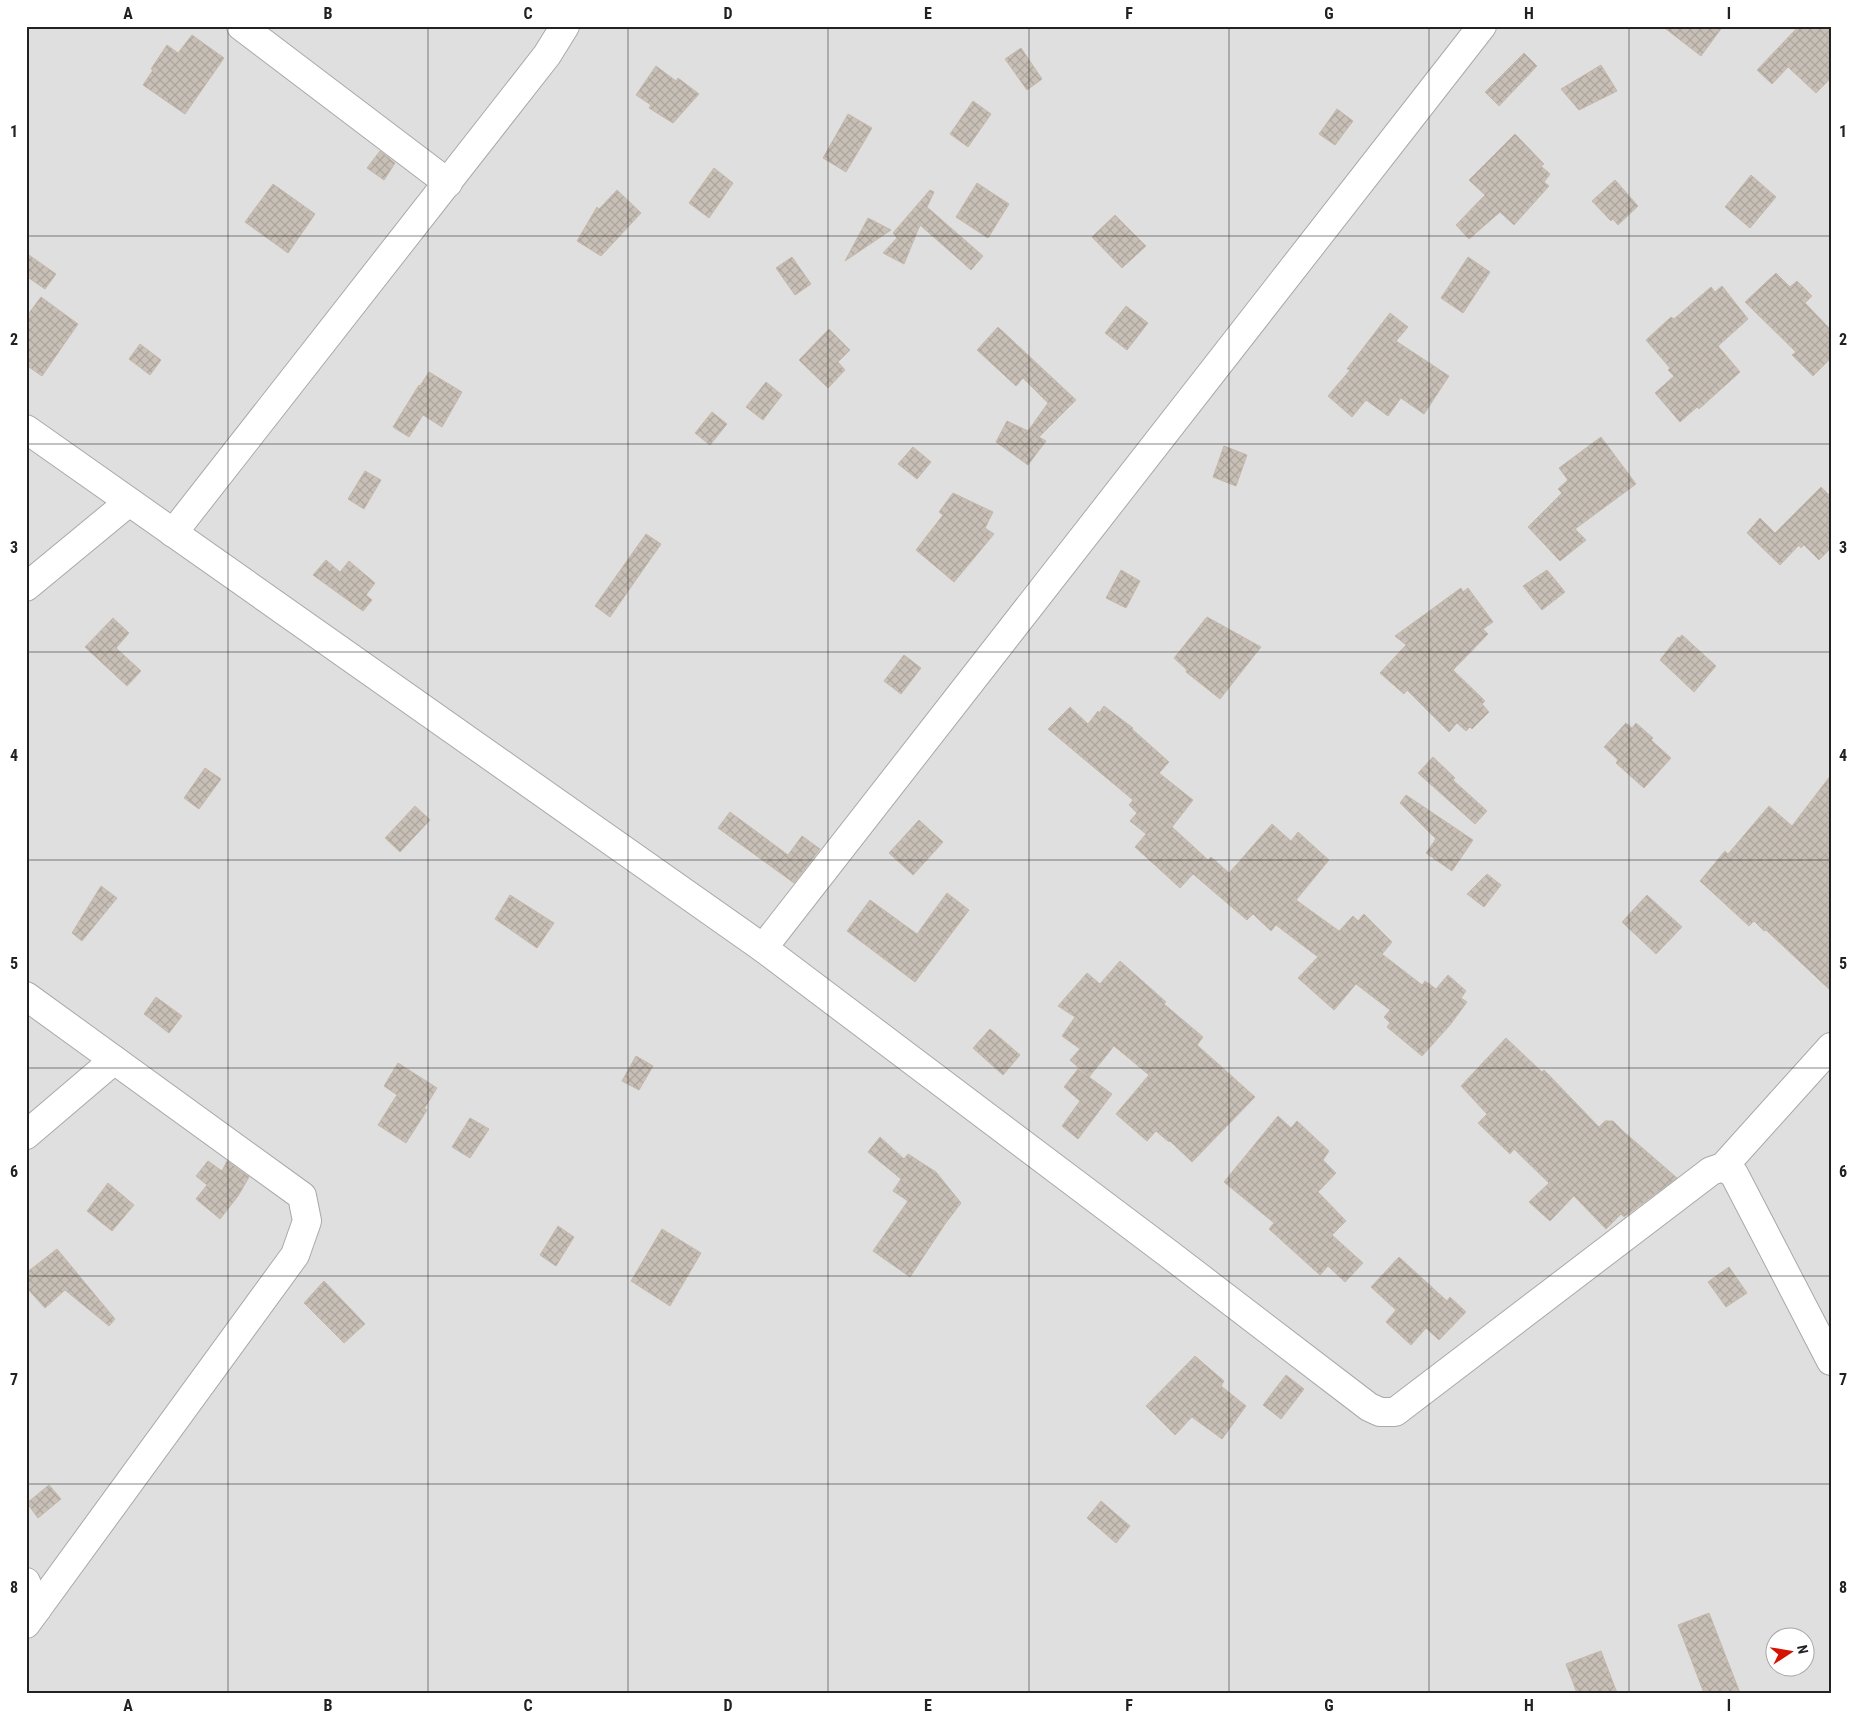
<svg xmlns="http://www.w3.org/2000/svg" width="1857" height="1719" viewBox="0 0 1857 1719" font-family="'Roboto Condensed',sans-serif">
  <defs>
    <pattern id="building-cross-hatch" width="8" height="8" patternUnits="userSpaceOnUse" patternTransform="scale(1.25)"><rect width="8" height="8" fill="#c8c0b7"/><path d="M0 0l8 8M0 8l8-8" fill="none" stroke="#aca59d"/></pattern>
  </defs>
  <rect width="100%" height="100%" fill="#f2f0e9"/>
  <path fill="#e0dfdf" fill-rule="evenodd" d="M26,26h1805v1667h-1805zM1774,1636h30v30h-30z"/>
  <g fill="url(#building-cross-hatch)" stroke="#c5b8aa">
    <path d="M1662,26h61l-22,30z"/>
    <path d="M1799,26h32v52l-15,15 -28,-26 -16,17 -15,-14z"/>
    <path d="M192,35l32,23 -39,56 -42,-29 10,-15 -2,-1 16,-24 11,8z"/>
    <path d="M1021,48l21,31 -15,11 -22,-31z"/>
    <path d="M1524,53l13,13 -38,40 -14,-14z"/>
    <path d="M1601,65l16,26 -38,19 -18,-21z"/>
    <path d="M656,66l20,15 2,-3 21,16 -26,29 -24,-15 2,-3 -15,-10z"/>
    <path d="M973,101l18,13 -23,33 -18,-13z"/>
    <path d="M1337,109l16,12 -18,24 -16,-11z"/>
    <path d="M848,114l24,14 -26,44 -23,-14z"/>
    <path d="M1515,134l29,30 -3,2 9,8 -6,8 5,4 -35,39 -14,-13 -31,27 -13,-14 29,-30 -16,-15z"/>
    <path d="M380,151l15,12 -11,17 -17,-12z"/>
    <path d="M714,168l19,15 -24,35 -20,-15z"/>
    <path d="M1751,175l25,22 -26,31 -25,-21z"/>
    <path d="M1615,180l23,26 -20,19 -5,-6 -2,2 -19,-20z"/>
    <path d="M977,183l32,21 -21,34 -32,-21z"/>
    <path d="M273,184l42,30 -27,39 -43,-31z"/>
    <path d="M617,190l24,23 -40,43 -24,-15 20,-34 2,2z"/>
    <path d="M930,190l4,2 -7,15 56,49 -12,14 -51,-45 -16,39 -21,-11 14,-15 -4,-5z"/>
    <path d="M1115,215l31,31 -24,22 -30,-31z"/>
    <path d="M868,218l23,12 -46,31z"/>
    <path d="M26,253l30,21 -11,15 -19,-13z"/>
    <path d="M792,257l19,27 -16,11 -19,-27z"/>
    <path d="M1468,257l22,15 -27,41 -22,-15z"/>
    <path d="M1776,273l14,14 7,-6 15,15 -7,7 26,27v28l-18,18 -21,-21 4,-3 -51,-50z"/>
    <path d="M1722,286l26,33 -30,27 22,26 -41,37 -2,-2 -17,15 -25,-29 19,-17 -6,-6 2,-2 -24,-28 25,-23 3,2 37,-32 4,5z"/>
    <path d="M41,297l37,27 -36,52 -16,-11v-48z"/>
    <path d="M1126,306l22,17 -21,27 -22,-17z"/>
    <path d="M1390,313l18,14 -12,14 53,35 -25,38 -23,-16 -13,18 -22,-16 -14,17 -24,-21 22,-26 -3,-1z"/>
    <path d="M998,327l78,73 -37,37 7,4 -18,24 -32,-23 11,-21 21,10 20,-28 -25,-25 -7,8 -39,-36z"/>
    <path d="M829,329l21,21 -12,12 7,8 -17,18 -29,-28z"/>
    <path d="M140,344l21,16 -11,15 -21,-16z"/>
    <path d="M429,372l33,20 -20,35 -19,-12 -14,22 -16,-10 26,-42 1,1z"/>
    <path d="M766,382l16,13 -19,25 -17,-13z"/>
    <path d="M712,412l15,12 -17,21 -15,-12z"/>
    <path d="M1601,437l35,47 -61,45 11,11 -26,21 -32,-34 34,-34 -4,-4 10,-9 -9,-12z"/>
    <path d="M1224,446l23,9 -11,31 -23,-9z"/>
    <path d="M913,447l18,15 -14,17 -19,-15z"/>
    <path d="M365,471l16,9 -17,29 -16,-10z"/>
    <path d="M1821,487l10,10v51l-12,12 -15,-15 -3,3 -2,-3 -19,20 -33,-32 13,-15 15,15z"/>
    <path d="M953,493l40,19 -8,16 9,6 -40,48 -38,-32 27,-35 -4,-3z"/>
    <path d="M646,534l15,10 -51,73 -15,-11z"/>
    <path d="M326,560l14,12 9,-11 26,22 -9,12 6,5 -9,11 -50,-36z"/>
    <path d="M1121,570l19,11 -14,27 -20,-10z"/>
    <path d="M1547,570l18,22 -23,18 -19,-24z"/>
    <path d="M1461,588l2,4 5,-4 25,34 -10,7 5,5 -35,36 32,31 -3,3 7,8 -17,17 -2,-2 -4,4 -9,-8 -8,9 -42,-42 -3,4 -24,-21 26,-28 -11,-9z"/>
    <path d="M1207,617l54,30 -41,52 -34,-27 1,-2 -13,-12z"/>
    <path d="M113,618l16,15 -13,15 25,23 -14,15 -42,-39z"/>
    <path d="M1682,635l34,31 -22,26 -34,-32 18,-23 1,1z"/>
    <path d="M904,655l17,13 -20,26 -17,-13z"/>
    <path d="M1104,706l29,22 -1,1 37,33 -10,11 34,27 -21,27 36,33 3,-3 18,16 43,-49 19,17 7,-9 31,28 -33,40 43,31 14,-15 5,5 6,-7 28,28 -10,12 40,31 3,-4 11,8 12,-14 18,16 -5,7 6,4 -17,23 -28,31 -35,-29 3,-4 -6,-6 6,-7 -34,-26 -22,26 -36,-32 20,-21 -42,-32 -5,6 -18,-17 -6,6 -54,-46 -13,14 -45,-41 11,-13 -16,-13 7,-8 -8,-8 4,-5 -85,-71 22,-22 18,17 10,-13 1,2z"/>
    <path d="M1626,723l6,5 4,-5 17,15 -2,2 20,18 -27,30 -28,-25 2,-3 -14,-13z"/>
    <path d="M1433,757l22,21 -2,2 34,31 -12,13 -57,-51z"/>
    <path d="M205,768l16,11 -22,30 -15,-11z"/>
    <path d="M1831,775v216l-65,-61 -2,1 -10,-10 -5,5 -49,-45 25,-30 3,3 41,-48 23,20z"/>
    <path d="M1406,795l67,45 -21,31 -26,-18 10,-14 -36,-36z"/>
    <path d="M415,806l15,14 -30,32 -15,-14z"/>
    <path d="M730,812l58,43 14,-19 18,13 -26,34 -76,-55z"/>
    <path d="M919,820l24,22 -30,33 -24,-22z"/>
    <path d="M1487,874l14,11 -17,22 -17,-13z"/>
    <path d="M101,886l16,12 -35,43 -10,-8z"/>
    <path d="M947,893l22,17 -54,72 -68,-51 23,-31 47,34z"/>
    <path d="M510,895l44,28 -17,25 -42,-29z"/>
    <path d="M1647,895l35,32 -26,27 -34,-32z"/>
    <path d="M1120,961l46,41 -2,2 39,33 -6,8 58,52 -63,65 -22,-21 -1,1 -13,-11 -9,10 -31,-27 33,-39 -35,-29 -25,31 -19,-17 10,-11 -18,-13 13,-19 -17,-11 29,-33 13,11z"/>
    <path d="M156,997l26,19 -13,17 -25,-19z"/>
    <path d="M990,1029l30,26 -17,20 -30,-27z"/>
    <path d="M1506,1038l36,34 2,-2 55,57 6,-6h8l11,11 53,46 -53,39 -3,-3 -15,15 -32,-33 -24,25 -21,-19 20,-19 -35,-34 -4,5 -32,-31 9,-9 -26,-28z"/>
    <path d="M636,1056l17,10 -14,24 -17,-9z"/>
    <path d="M398,1063l39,25 -13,21 3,1 -21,33 -28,-18 19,-30 -13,-9z"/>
    <path d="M1078,1069l34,25 -34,45 -16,-13 18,-25 -16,-14z"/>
    <path d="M1278,1116l13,12 6,-7 32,30 -6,9 13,13 -18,19 28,29 -14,14 31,28 -18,19 -17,-16 -8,9 -51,-46 5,-6 -50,-41z"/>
    <path d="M470,1118l19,11 -19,29 -18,-11z"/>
    <path d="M880,1137l24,22 4,-5 28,18 25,31 -16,21 -35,53 -37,-26 35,-50 -15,-10 8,-12 -33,-27z"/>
    <path d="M208,1161l14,10 5,-10 22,16 -11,19 -18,23 -24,-20 11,-14 -11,-9z"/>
    <path d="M108,1183l26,22 -22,26 -25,-20z"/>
    <path d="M558,1226l16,11 -18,29 -16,-11z"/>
    <path d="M662,1229l39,24 -31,53 -39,-25z"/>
    <path d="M57,1249l58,70 -6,7 -44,-36 -20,18 -19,-21v-14z"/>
    <path d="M1399,1257l48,44 3,-4 16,15 -27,28 -13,-12 -15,17 -25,-23 10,-12 -25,-23z"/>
    <path d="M1729,1267l18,26 -21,14 -18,-25z"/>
    <path d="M324,1281l41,43 -21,19 -40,-40z"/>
    <path d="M1195,1356l29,25 -3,5 25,20 -24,33 -30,-22 -17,18 -29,-29z"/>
    <path d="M1286,1375l18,14 -23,30 -18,-14z"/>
    <path d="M49,1485l12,14 -23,19 -11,-15z"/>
    <path d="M1101,1501l29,25 -14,17 -29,-25z"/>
    <path d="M1709,1613l31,80h-36l-26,-68z"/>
    <path d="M1601,1651l16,42h-40l-11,-29z"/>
  </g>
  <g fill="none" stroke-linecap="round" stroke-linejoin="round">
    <g stroke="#a9a9a9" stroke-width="30">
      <g id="minor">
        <path d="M241,26l207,157"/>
        <path d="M26,429l737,519 406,306 200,153 11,5h15l316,-241 12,-4 11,7 97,187"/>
        <path d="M173,533l374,-478 18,-29"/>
        <path d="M26,587l103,-85"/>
        <path d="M763,948l719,-922"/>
        <path d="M26,996l276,200 5,25 -12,34 -269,369"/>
        <path d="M26,1135l88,-75"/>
        <path d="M1723,1167l108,-120"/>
        <path d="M26,1582l11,27"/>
      </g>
    </g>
    <use href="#minor" stroke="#fff" stroke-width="28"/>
  </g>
  <path fill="none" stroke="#222" stroke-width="1" stroke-opacity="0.55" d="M228,26v1667M428,26v1667M628,26v1667M828,26v1667M1029,26v1667M1229,26v1667M1429,26v1667M1629,26v1667M26,236h1805M26,444h1805M26,652h1805M26,860h1805M26,1068h1805M26,1276h1805M26,1484h1805"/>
  <rect width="1857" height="1719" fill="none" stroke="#ffffff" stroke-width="55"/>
  <g transform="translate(1790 1652) rotate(78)"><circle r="24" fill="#ffffff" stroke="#a7a7a7"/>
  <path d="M0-4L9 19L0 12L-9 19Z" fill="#d41300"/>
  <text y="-8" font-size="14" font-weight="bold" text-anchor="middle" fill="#222222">N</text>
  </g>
  <rect x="28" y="28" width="1802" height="1664" fill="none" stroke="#222" stroke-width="2"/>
  <g font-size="16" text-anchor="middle" font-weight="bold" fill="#222">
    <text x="128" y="19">A</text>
    <text x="328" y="19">B</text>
    <text x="528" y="19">C</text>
    <text x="728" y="19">D</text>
    <text x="928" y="19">E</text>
    <text x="1129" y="19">F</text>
    <text x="1329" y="19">G</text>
    <text x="1529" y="19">H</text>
    <text x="1729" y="19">I</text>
    <text x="14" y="137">1</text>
    <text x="1843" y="137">1</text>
    <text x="14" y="345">2</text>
    <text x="1843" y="345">2</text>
    <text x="14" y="553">3</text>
    <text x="1843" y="553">3</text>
    <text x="14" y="761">4</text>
    <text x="1843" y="761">4</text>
    <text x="14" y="969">5</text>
    <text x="1843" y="969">5</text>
    <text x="14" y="1177">6</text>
    <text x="1843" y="1177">6</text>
    <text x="14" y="1385">7</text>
    <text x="1843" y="1385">7</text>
    <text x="14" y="1593">8</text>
    <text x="1843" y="1593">8</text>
    <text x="128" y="1711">A</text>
    <text x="328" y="1711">B</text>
    <text x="528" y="1711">C</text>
    <text x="728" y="1711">D</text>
    <text x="928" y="1711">E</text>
    <text x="1129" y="1711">F</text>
    <text x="1329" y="1711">G</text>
    <text x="1529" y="1711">H</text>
    <text x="1729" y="1711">I</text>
  </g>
</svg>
